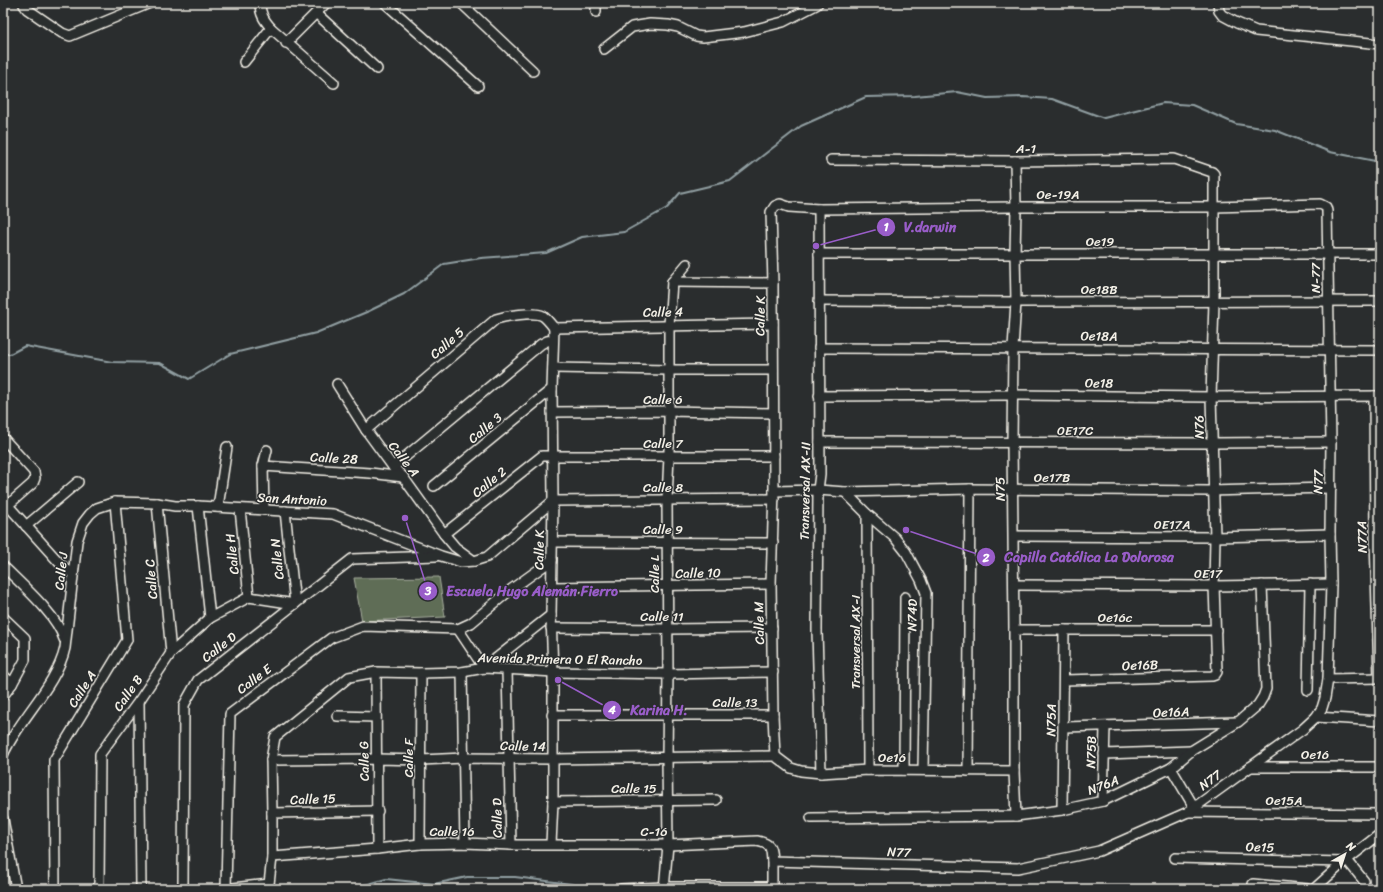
<svg xmlns="http://www.w3.org/2000/svg" width="1383" height="892" viewBox="0 0 1383 892" font-family="Sriracha,sans-serif">
  <rect width="100%" height="100%" fill="#2a2d2e"/>
  <filter id="ink" filterUnits="userSpaceOnUse"><feTurbulence type="fractalNoise" baseFrequency=".025" numOctaves="2"/><feDisplacementMap in="SourceGraphic" scale="8" xChannelSelector="R" yChannelSelector="G"/><feConvolveMatrix kernelMatrix="1 2 1 2 8 2 1 2 1" color-interpolation-filters="sRGB"/></filter>
  <g filter="url(#ink)">
    <path fill="#5e6d56" stroke="#a9af9f" d="M439,577l6,40 -83,4 -8,-43z"/>
    <g fill="none" stroke-linecap="round" stroke-linejoin="round">
      <g stroke="#919fa2" stroke-width="2">
        <path d="M3,354h7l15,-8 87,16 48,1 29,16 41,-25 86,-21 53,-22 35,-17 40,-30 37,-6 65,-5 36,-16 42,-5 43,-24 13,-15 50,-12 71,-55 65,-29 49,-1 42,-4 30,6 36,-1 29,2 52,19 59,-15 29,2 44,19 39,6 55,22 50,10"/>
        <path d="M351,889l35,-10 48,5 33,-7h48l56,7 12,5"/>
      </g>
      <g stroke="#f4f1e8" stroke-width="12">
        <g id="minor">
          <path d="M24,3v2l3,4 35,24 8,3 80,-33"/>
          <path d="M260,3c0,11 4,17 11,25l63,55"/>
          <path d="M385,3l93,83"/>
          <path d="M461,3l72,68"/>
          <path d="M1218,3l1,8 3,4 15,8 19,8 124,13"/>
          <path d="M596,12v-9"/>
          <path d="M317,14l60,55"/>
          <path d="M286,43l40,-40"/>
          <path d="M604,49l28,-22 18,-3 18,1 10,2 18,9 7,1 41,-5 39,-10 33,-17 2,-2"/>
          <path d="M244,62l27,-34"/>
          <path d="M831,160l184,1 159,-2 38,13 2,2v128l-3,95 4,140 -1,49 3,86 -2,3 -3,1 -148,4"/>
          <path d="M1015,161l1,46 -1,47 1,48 -3,46 -1,95 2,187v141l2,45"/>
          <path d="M819,209l1,265 -2,16 -1,141 4,142"/>
          <path d="M819,254h561"/>
          <path d="M672,282l101,1"/>
          <path d="M819,301l197,1 364,-1"/>
          <path d="M554,328l219,-4"/>
          <path d="M819,348c187,0 374,2 561,2"/>
          <path d="M553,368l116,2h104"/>
          <path d="M337,384l29,46 27,37 10,10 41,57 11,13 19,14"/>
          <path d="M819,396l194,-1 198,2 169,-1"/>
          <path d="M1374,396l1,142 4,140"/>
          <path d="M552,412l116,-1 105,2"/>
          <path d="M366,430l130,-111c10,-3 38,-8 47,-3 4,3 7,7 11,12"/>
          <path d="M3,438l31,34 1,6 -2,5 -25,22"/>
          <path d="M820,442l392,1 119,-1"/>
          <path d="M263,466l107,7 33,4"/>
          <path d="M393,467l148,-123 6,-3 6,-1"/>
          <path d="M434,486l118,-97"/>
          <path d="M774,491l44,-1 27,2 125,-3 239,2 122,-3"/>
          <path d="M845,492l22,22 28,24 11,14 15,28 5,13 -3,177"/>
          <path d="M3,500l62,69 8,5"/>
          <path d="M553,501l221,-2"/>
          <path d="M157,503l14,150"/>
          <path d="M198,506l12,112"/>
          <path d="M218,507l9,-60"/>
          <path d="M240,509l9,88"/>
          <path d="M264,510l-1,-44 4,-16"/>
          <path d="M867,514l1,256"/>
          <path d="M26,526l52,-44"/>
          <path d="M444,534l98,-78h232"/>
          <path d="M1014,536l201,1 115,-3"/>
          <path d="M553,542l220,1"/>
          <path d="M3,566c19,19 54,49 61,73"/>
          <path d="M1014,585l200,1 117,-2"/>
          <path d="M552,587l219,-3"/>
          <path d="M3,617l22,21v22l-13,24 -9,12"/>
          <path d="M551,628l116,1 105,-1"/>
          <path d="M458,629l26,39 67,-53"/>
          <path d="M1014,630h202"/>
          <path d="M507,670l4,175"/>
          <path d="M376,672l1,177"/>
          <path d="M462,672l3,171"/>
          <path d="M3,675l9,9"/>
          <path d="M1328,679l52,-1"/>
          <path d="M1308,690l2,-106"/>
          <path d="M139,701l2,188"/>
          <path d="M552,715h221"/>
          <path d="M337,716l39,1"/>
          <path d="M1316,717l64,4"/>
          <path d="M1064,727l173,-5"/>
          <path d="M1104,754l87,-3"/>
          <path d="M3,755c15,-35 54,-70 62,-107l12,-107 6,-18 7,-9 7,-6 18,-6 42,1 18,3h23l135,8 108,42 20,6 13,-1 13,-4 66,-56"/>
          <path d="M775,756l16,12 10,3 20,2 47,-3 146,1"/>
          <path d="M271,760l106,-1 44,1 43,-2 88,1 223,-3"/>
          <path d="M1250,767h130"/>
          <path d="M1171,768l23,39"/>
          <path d="M904,770l1,-173"/>
          <path d="M968,771l2,-282"/>
          <path d="M1103,801l2,-74"/>
          <path d="M553,802l163,-2"/>
          <path d="M1062,810l2,-180"/>
          <path d="M1188,812l192,2"/>
          <path d="M272,813l106,-2"/>
          <path d="M811,818l205,-2 46,-6 41,-9 68,-33 20,-17 47,-29 20,-17 5,-8 3,-8 -4,-104"/>
          <path d="M3,819l13,70"/>
          <path d="M420,844l1,-171"/>
          <path d="M551,844l2,-42v-130l-2,-57 2,-114 -1,-112 2,-61"/>
          <path d="M272,857l105,-8 43,-5 45,-1 46,2h157l89,-4c15,3 14,7 15,20l246,7 81,-17 89,-39 115,-83 13,-12 6,-9 3,-10 3,-19 3,-95 -1,-50 1,-92 -4,-231 -1,-4 -6,-3 -106,3h-198l-197,2 -30,-2 -9,-3 -5,2 -4,6 2,71 1,208 -3,93 2,131 2,41"/>
          <path d="M1175,858l169,4"/>
          <path d="M1347,860l17,21"/>
          <path d="M1253,884l55,5"/>
          <path d="M226,888l4,-174 101,-76 32,-12 95,3 13,-6 38,-32 43,-31"/>
          <path d="M55,889l-1,-129 73,-120 -12,-138"/>
          <path d="M99,889l1,-135 39,-53 32,-48 39,-35 39,-21 46,7 -10,-93"/>
          <path d="M183,889l1,-184 14,-25 154,-121 84,-3"/>
          <path d="M224,889l45,-5 3,-27v-44l-1,-53 4,-23 74,-60 27,-5 45,1 41,-1 22,-4 70,4 114,2 105,-2"/>
          <path d="M621,889l43,-2h104l4,-3v-23"/>
          <path d="M664,889l4,-44 -1,-88 1,-83 -1,-175 2,-43v-131l3,-43 15,-18"/>
          <path d="M1314,889l30,-27 36,-28"/>
        </g>
      </g>
      <use href="#minor" stroke="#2a2d2e" stroke-width="9"/>
    </g>
  </g>
  <g text-anchor="middle" dominant-baseline="central" stroke-width="3" stroke-linejoin="round" paint-order="stroke">
    <g font-size="13" fill="#f4f1e8" stroke="#2a2d2e">
      <text x="1026" y="148">A-1</text>
      <text x="1058" y="194">Oe-19A</text>
      <text x="1100" y="241">Oe19</text>
      <text transform="translate(1315 278) rotate(-90)">N-77</text>
      <text x="1099" y="289">Oe18B</text>
      <text transform="translate(663 312) rotate(-1)">Calle 4</text>
      <text transform="translate(760 316) rotate(-89)">Calle K</text>
      <text transform="translate(1099 336) rotate(1)">Oe18A</text>
      <text transform="translate(447 343) rotate(-41)">Calle 5</text>
      <text transform="translate(1099 383) rotate(1)">Oe18</text>
      <text x="663" y="399">Calle 6</text>
      <text transform="translate(1199 427) rotate(-91)">N76</text>
      <text transform="translate(485 428) rotate(-40)">Calle 3</text>
      <text x="1075" y="430">0E17C</text>
      <text x="663" y="443">Calle 7</text>
      <text transform="translate(334 458) rotate(3)">Calle 28</text>
      <text transform="translate(404 459) rotate(52)">Calle A</text>
      <text x="1052" y="477">Oe17B</text>
      <text transform="translate(489 482) rotate(-39)">Calle 2</text>
      <text transform="translate(1318 482) rotate(-89)">N77</text>
      <text x="663" y="487">Calle 8</text>
      <text transform="translate(1000 489) rotate(-91)">N75</text>
      <text transform="translate(805 491) rotate(-89)">Transversal AX-II</text>
      <text transform="translate(292 499) rotate(3)">San Antonio</text>
      <text x="1172" y="524">0E17A</text>
      <text x="663" y="529">Calle 9</text>
      <text transform="translate(1362 537) rotate(-91)">N77A</text>
      <text transform="translate(539 550) rotate(-89)">Calle K</text>
      <text transform="translate(232 554) rotate(-96)">Calle H</text>
      <text transform="translate(277 559) rotate(-96)">Calle N</text>
      <text transform="translate(61 571) rotate(-83)">Calle J</text>
      <text transform="translate(698 573) rotate(-1)">Calle 10</text>
      <text x="1208" y="573">0E17</text>
      <text transform="translate(654 574) rotate(-90)">Calle L</text>
      <text transform="translate(151 579) rotate(-95)">Calle C</text>
      <text transform="translate(912 615) rotate(-89)">N74D</text>
      <text x="662" y="616">Calle 11</text>
      <text x="1115" y="617">Oe16c</text>
      <text transform="translate(759 623) rotate(-91)">Calle M</text>
      <text transform="translate(855 642) rotate(-90)">Transversal AX-I</text>
      <text transform="translate(219 647) rotate(-38)">Calle D</text>
      <text transform="translate(560 659) rotate(1)">Avenida Primera O El Rancho</text>
      <text transform="translate(1140 665) rotate(-2)">Oe16B</text>
      <text transform="translate(254 679) rotate(-37)">Calle E</text>
      <text transform="translate(82 689) rotate(-58)">Calle A</text>
      <text transform="translate(128 693) rotate(-55)">Calle B</text>
      <text x="735" y="702">Calle 13</text>
      <text transform="translate(1171 712) rotate(-2)">Oe16A</text>
      <text transform="translate(1051 720) rotate(-89)">N75A</text>
      <text transform="translate(523 746) rotate(1)">Calle 14</text>
      <text transform="translate(1091 752) rotate(-88)">N75B</text>
      <text x="1315" y="754">Oe16</text>
      <text x="892" y="757">Oe16</text>
      <text transform="translate(408 758) rotate(-90)">Calle F</text>
      <text transform="translate(364 761) rotate(-91)">Calle G</text>
      <text transform="translate(1210 780) rotate(-36)">N77</text>
      <text transform="translate(1103 785) rotate(-21)">N76A</text>
      <text x="634" y="788">Calle 15</text>
      <text transform="translate(313 799) rotate(-2)">Calle 15</text>
      <text x="1284" y="800">Oe15A</text>
      <text transform="translate(497 818) rotate(-91)">Calle D</text>
      <text x="452" y="831">Calle 16</text>
      <text x="654" y="831">C-16</text>
      <text transform="translate(1260 847) rotate(2)">Oe15</text>
      <text transform="translate(899 852) rotate(2)">N77</text>
    </g>
  </g>
  <path fill="none" stroke="#995dc9" stroke-width="1.5" d="M816 246L886 227M906 530L986 557M405 518L428 591M558 680L612 710"/>
  <g fill="#995dc9" stroke="#2a2d2e" stroke-width="1.5">
    <circle cx="816" cy="246" r="4"/>
    <circle cx="906" cy="530" r="4"/>
    <circle cx="405" cy="518" r="4"/>
    <circle cx="558" cy="680" r="4"/>
    <circle cx="886" cy="227" r="10"/>
    <circle cx="986" cy="557" r="10"/>
    <circle cx="428" cy="591" r="10"/>
    <circle cx="612" cy="710" r="10"/>
  </g>
  <g font-size="12" text-anchor="middle" font-weight="bold" fill="#fff">
    <text x="886" y="231">1</text>
    <text x="986" y="562">2</text>
    <text x="428" y="595">3</text>
    <text x="612" y="714">4</text>
  </g>
  <g font-size="14" text-anchor="middle" font-weight="bold" fill="#995dc9" stroke="#2a2d2e" stroke-width="3" stroke-linejoin="round" paint-order="stroke">
    <text x="930" y="232">V.darwin</text>
    <text x="1089" y="562">Capilla Católica La Dolorosa</text>
    <text x="532" y="596">Escuela Hugo Alemán Fierro</text>
    <text x="659" y="715">Karina H.</text>
  </g>
  <rect width="1383" height="892" fill="none" stroke="#2a2d2e" stroke-width="16"/>
  <rect x="8" y="8" width="1367" height="876" fill="none" stroke="#f4f1e8" stroke-width="1.5" filter="url(#ink)"/>
  <g transform="translate(1345 854) rotate(39)" stroke="#2a2d2e" stroke-width="3" paint-order="stroke">
  <path d="M0-3L7 15L0 10L-7 15Z" fill="#f4f1e8"/>
  <text y="-6" font-size="11" font-weight="bold" text-anchor="middle" fill="#f4f1e8">N</text>
  </g>
</svg>
